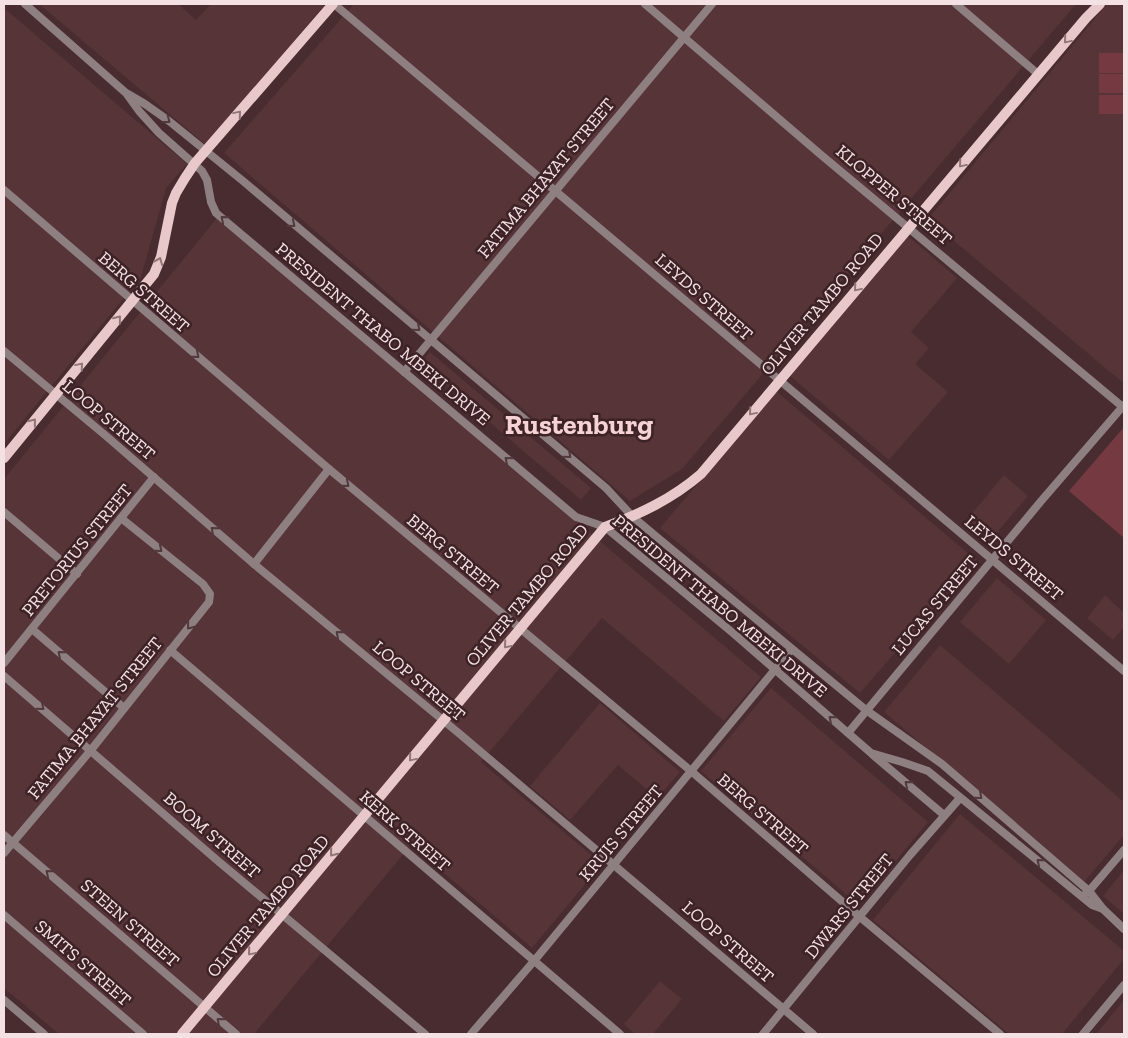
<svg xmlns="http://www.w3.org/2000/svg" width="1128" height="1038" viewBox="0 0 1128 1038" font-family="'Zilla Slab',serif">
  <rect width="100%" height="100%" fill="#482c30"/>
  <g fill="#563438">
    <path d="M39,4h139l18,16 15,-16h114l-119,141z"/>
    <path d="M354,4h722l-394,465 -52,32 -406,-348z"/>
    <path d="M1107,4h17v375l-2,3 -194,-163z"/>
    <path d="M4,8l183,156 -21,24 -25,89 -137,167z"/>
    <path d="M217,218l544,459 -37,44 -122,-103 -121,144 121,102 -70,84 -121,-103 -157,189h-195l-55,-46v-509z"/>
    <path d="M908,236l49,42 -46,54 18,16 -14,16 33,28 -59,68 -100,-85z"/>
    <path d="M430,352l161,136 -10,12 -161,-137z"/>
    <path d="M776,391l200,169 -116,133 -200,-165z"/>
    <path d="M1004,475l24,21 -41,48 -23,-21z"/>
    <path d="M997,578l49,42 -37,44 -49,-42z"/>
    <path d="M1105,595l19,18v14l-11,13 -26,-22z"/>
    <path d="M940,645l184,157v33l-40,47 -200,-170z"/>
    <path d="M771,688l157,134 -69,83 -158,-134z"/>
    <path d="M600,703l80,69 -23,26 -39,-33 -48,55 -40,-34z"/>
    <path d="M960,814l164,137v8l-62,75h-53l-136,-114z"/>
    <path d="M1124,870v44l-21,-18z"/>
    <path d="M660,981l22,18 -29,35h-18l-11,-10z"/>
    <path d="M1124,1000v34h-28z"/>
  </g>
  <g fill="#753942">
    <rect x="1099" y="53" width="25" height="20"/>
    <rect x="1099" y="74" width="25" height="19"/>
    <rect x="1099" y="95" width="25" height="19"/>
    <path d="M1124,427v111l-55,-47z"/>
  </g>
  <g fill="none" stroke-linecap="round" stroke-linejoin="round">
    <g stroke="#8e7f80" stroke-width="8">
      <path d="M25,4l101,89 13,18 20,22 43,38 5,9 4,22 5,11 360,304 29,10 128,106 138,120 31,9 26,9 164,134 11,4"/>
      <path d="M334,4l790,667"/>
      <path d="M645,4l175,150 304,254"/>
      <path d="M956,4l82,70"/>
      <path d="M128,94l17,10 24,17 74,60 363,307 27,29 25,21 208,172 76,54 147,127 14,18 21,20"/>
      <path d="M4,190l325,279 362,302 169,146 140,117"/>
      <path d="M4,351l101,84 149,129 207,171 352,299"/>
      <path d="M404,372l308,-368"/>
      <path d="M4,512l73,62"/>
      <path d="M254,564l75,-95"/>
      <path d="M32,629l92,79"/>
      <path d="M170,650l450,384"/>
      <path d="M4,663l150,-186"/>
      <path d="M4,676l214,185 207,173"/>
      <path d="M848,733l194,-233 82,-95"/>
      <path d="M873,755l71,60"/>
      <path d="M4,835l232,199"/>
      <path d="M4,853l87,-103 118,-148 1,-8 -7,-10 -82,-66"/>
      <path d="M1086,893l3,-2 35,-41"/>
      <path d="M4,915l139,119"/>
      <path d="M4,1000l40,34"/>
      <path d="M471,1034l63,-73 258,-312"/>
      <path d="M763,1034l147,-179 50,-57"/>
      <path d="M1083,1034l41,-49"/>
    </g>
    <g stroke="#e8c8cb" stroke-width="10">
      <path d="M4,458l150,-184 7,-17 11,-54 4,-10 9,-15 10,-15 138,-159"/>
      <path d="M182,1034l423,-507c35,-13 67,-28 96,-53l385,-456 14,-14"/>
    </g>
  </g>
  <defs><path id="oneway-chevron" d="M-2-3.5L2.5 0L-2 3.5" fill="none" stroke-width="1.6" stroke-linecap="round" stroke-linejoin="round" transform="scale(1.25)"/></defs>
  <g stroke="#927578">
    <use href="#oneway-chevron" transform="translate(1067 40) rotate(130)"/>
    <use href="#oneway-chevron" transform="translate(238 114) rotate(-50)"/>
    <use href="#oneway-chevron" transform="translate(962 164) rotate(130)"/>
    <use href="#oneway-chevron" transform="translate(159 261) rotate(-68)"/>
    <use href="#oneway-chevron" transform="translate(857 288) rotate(130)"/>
    <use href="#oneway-chevron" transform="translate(118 319) rotate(-51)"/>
    <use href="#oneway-chevron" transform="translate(80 366) rotate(-50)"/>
    <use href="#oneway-chevron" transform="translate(752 412) rotate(130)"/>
    <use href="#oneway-chevron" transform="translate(33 422) rotate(-51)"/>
    <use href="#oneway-chevron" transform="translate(507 645) rotate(130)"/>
    <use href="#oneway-chevron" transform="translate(412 758) rotate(130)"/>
    <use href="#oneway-chevron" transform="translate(333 853) rotate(129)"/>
    <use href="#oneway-chevron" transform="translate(251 952) rotate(130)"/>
  </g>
  <g stroke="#51393c">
    <use href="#oneway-chevron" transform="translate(167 120) rotate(37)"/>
    <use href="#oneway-chevron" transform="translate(224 219) rotate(-140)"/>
    <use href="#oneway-chevron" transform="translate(292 224) rotate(40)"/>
    <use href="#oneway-chevron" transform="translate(417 328) rotate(40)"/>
    <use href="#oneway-chevron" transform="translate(196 355) rotate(40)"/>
    <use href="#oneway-chevron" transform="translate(568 455) rotate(40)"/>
    <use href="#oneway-chevron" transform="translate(508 460) rotate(-140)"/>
    <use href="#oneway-chevron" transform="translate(346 484) rotate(40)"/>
    <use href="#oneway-chevron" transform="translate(214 530) rotate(-139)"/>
    <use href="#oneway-chevron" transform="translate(159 549) rotate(39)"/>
    <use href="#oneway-chevron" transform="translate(190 626) rotate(129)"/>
    <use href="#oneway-chevron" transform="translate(339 634) rotate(-139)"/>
    <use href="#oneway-chevron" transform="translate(61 654) rotate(-139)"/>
    <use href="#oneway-chevron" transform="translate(41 707) rotate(40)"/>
    <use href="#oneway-chevron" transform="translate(832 719) rotate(-139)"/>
    <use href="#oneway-chevron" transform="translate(908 784) rotate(-140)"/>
    <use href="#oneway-chevron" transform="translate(979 796) rotate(41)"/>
    <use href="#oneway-chevron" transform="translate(1040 862) rotate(-140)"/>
    <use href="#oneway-chevron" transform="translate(49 873) rotate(-140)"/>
    <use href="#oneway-chevron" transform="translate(220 1021) rotate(-139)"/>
  </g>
  <g text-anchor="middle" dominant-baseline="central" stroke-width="5" stroke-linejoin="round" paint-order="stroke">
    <g font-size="18" fill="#f4e1e3" stroke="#3d2226">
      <text transform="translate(546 178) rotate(-50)">FATIMA BHAYAT STREET</text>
      <text transform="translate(894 195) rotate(40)">KLOPPER STREET</text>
      <text transform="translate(144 292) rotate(41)">BERG STREET</text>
      <text transform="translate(704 297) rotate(41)">LEYDS STREET</text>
      <text transform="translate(822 304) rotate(-50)">OLIVER TAMBO ROAD</text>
      <text transform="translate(383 334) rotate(40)">PRESIDENT THABO MBEKI DRIVE</text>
      <text transform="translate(109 420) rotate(40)">LOOP STREET</text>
      <text transform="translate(77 550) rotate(-51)">PRETORIUS STREET</text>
      <text transform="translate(453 554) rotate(40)">BERG STREET</text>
      <text transform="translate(1014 558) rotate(40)">LEYDS STREET</text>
      <text transform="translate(527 595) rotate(-50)">OLIVER TAMBO ROAD</text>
      <text transform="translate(935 605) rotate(-50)">LUCAS STREET</text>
      <text transform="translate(720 606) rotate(40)">PRESIDENT THABO MBEKI DRIVE</text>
      <text transform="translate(419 681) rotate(40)">LOOP STREET</text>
      <text transform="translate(95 718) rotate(-51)">FATIMA BHAYAT STREET</text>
      <text transform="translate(763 814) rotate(41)">BERG STREET</text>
      <text transform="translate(405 831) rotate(41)">KERK STREET</text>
      <text transform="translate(621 833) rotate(-50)">KRUIS STREET</text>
      <text transform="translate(212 835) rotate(41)">BOOM STREET</text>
      <text transform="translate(268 906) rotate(-50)">OLIVER TAMBO ROAD</text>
      <text transform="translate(849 906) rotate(-51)">DWARS STREET</text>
      <text transform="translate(130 923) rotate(41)">STEEN STREET</text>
      <text transform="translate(728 942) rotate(41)">LOOP STREET</text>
      <text transform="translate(83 963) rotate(41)">SMITS STREET</text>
    </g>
    <g font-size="28" font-weight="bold" fill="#f6d1d5" stroke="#3d2226">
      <text x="579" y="424">Rustenburg</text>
    </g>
  </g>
  <rect width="1128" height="1038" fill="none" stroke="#f4e1e3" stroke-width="10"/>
</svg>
